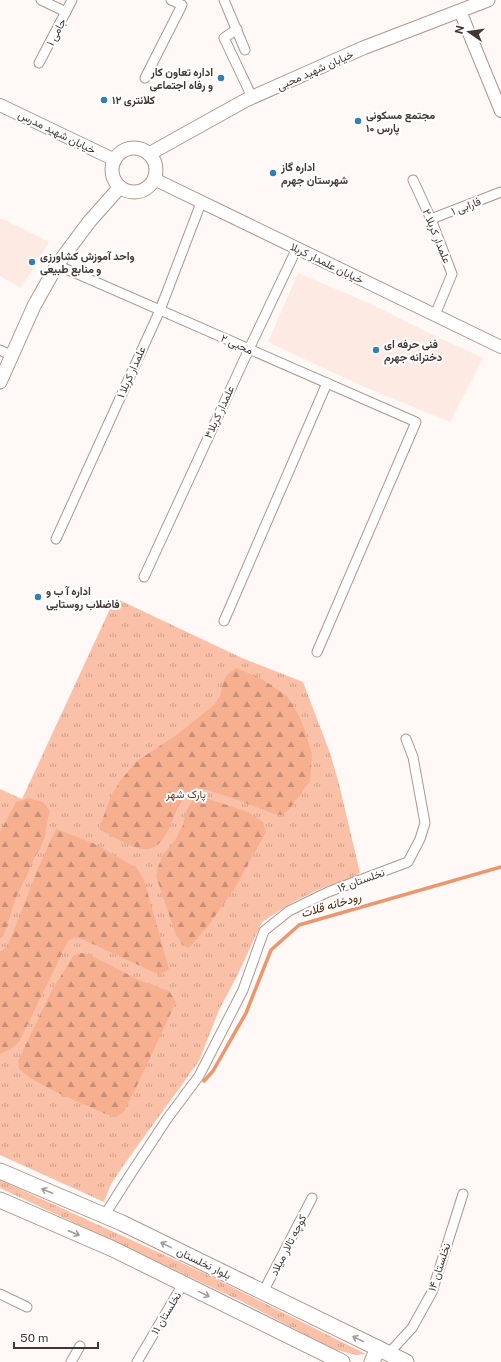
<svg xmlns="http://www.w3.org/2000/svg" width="501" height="1362" viewBox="0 0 501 1362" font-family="'Public Sans',Vazirmatn,sans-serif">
  <defs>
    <pattern id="grass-tufts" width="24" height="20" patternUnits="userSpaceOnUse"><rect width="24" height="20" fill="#fbc1a8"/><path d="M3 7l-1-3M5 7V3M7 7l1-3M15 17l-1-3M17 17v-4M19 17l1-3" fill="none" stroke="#cd9e8a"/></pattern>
    <pattern id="forest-firs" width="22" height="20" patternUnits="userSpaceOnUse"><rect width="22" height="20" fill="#f6af8f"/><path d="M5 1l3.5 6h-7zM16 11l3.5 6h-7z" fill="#c98f76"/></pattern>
  </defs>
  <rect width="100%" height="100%" fill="#fef9f7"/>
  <g fill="#fdeae2">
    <path d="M1,218l48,24 -28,46 -21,-12v-56z"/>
    <path d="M298,273l73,31 58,29 54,25 -33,64 -90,-37 -92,-43z"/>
  </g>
  <g fill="url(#grass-tufts)">
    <path d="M115,598l127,60 61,24 27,71 9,31 21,89 -11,6 -27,9 -29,14 -31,20 -24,52 -19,36 -20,51 -76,105 -12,18 -7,18 -104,-47v-366l22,10z"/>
    <path d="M0,1180l206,94 160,80 -10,1 -23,-6 -90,-47 -243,-114z"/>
  </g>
  <g fill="url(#forest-firs)">
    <path d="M236,668l24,10 27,18 13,22 5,13 7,23 -2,27 -20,27 -8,7 -7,-1c-15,-5 -69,-28 -80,-25 -24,6 -21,63 -52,60 -11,-1 -33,-14 -44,-20l12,-33 9,-15 17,-20 41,-27 36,-29 6,-9 3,-13 4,-8z"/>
    <path d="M200,796l48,16 15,10 3,10 -33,59 -23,32 -21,25 -7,-3 -2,-5 -4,-5 -20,-59 2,-9 5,-12 11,-13 9,-17 3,-14 8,-13z"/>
    <path d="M28,798l15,4 7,9 -3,10 -2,15 -5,13 -6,9 -5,13 -13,26 -12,38 -4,4v-107l16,-30 8,-2z"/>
    <path d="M56,829l37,14 30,17 14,8 7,12 25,89 -9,6 -78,-36 -8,-2 -6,4 -49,101 -8,7 -11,5v-103l7,-4 10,-24 19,-50z"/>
    <path d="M82,953l6,1 51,26 30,11 7,11 -43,92 -10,19 -6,3 -9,-1c-28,-13 -67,-27 -89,-46l-1,-8 34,-71 22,-35z"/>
  </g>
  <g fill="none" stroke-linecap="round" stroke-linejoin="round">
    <path stroke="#ec966e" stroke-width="3.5" d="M204,1081l9,-10 33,-58 25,-63 28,-25 202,-58"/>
    <g stroke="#ad978d" stroke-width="11">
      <g id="minor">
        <path d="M41,0l25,12"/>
        <path d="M224,0l21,50"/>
        <path d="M237,29l-13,9 28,59"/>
        <path d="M39,63l33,-63"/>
        <path d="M145,78l37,-73 -11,-5"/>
        <path d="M413,180l18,39 21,55 -17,41"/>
        <path d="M431,219l70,-27"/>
        <path d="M57,265l359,157 -99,230"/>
        <path d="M0,350l12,6"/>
        <path d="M56,539l104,-229 41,-107"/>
        <path d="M144,577l105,-228 48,-101"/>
        <path d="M224,621l103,-238"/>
        <path d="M104,1216l28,-44 35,-53 32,-43 44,-86 21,-59 25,-20 39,-19 80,-30 12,-23 5,-16 -12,-66 -7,-18"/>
        <path d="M263,1292l49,-94"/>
        <path d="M0,1294l27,13"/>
        <path d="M389,1353l23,-25 20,-36 31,-98"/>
        <path d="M71,1362l9,-16"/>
        <path d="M137,1362l46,-78"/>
      </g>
    </g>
    <g stroke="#ad978d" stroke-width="14">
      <g id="tertiary">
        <path d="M460,11l41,100"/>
        <path d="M0,105l115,55"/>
        <path d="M154,179l347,168"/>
      </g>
    </g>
    <g stroke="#ad978d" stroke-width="15">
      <g id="secondary">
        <circle cx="134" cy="170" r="22"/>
        <path d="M149,154l97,-54 117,-52 125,-48"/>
        <path d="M0,382l34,-76 23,-41 32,-43 31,-35"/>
      </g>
    </g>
    <g stroke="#ad978d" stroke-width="17">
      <g id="primary">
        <path d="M0,1171l122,52 284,139"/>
        <path d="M0,1200l113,49 229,113"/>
        <path d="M372,1362l6,-14"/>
      </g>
    </g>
    <use href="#minor" stroke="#fff" stroke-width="9"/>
    <use href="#tertiary" stroke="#fff" stroke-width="12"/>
    <use href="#secondary" stroke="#fff" stroke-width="13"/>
    <use href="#primary" stroke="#fff" stroke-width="15"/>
  </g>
  <defs><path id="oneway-shaft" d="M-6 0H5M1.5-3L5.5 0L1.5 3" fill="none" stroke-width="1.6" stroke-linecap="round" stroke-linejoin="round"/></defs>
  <g stroke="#a09c9a">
    <use href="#oneway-shaft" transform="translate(47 1191) rotate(-157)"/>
    <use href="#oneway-shaft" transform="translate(74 1233) rotate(23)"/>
    <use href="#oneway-shaft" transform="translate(166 1245) rotate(-154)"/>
    <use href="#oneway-shaft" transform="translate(204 1294) rotate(26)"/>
    <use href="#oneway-shaft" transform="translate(358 1339) rotate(-154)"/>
  </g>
  <g fill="#357eb2" stroke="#fff" stroke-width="1.5">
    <circle cx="221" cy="78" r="4"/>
    <circle cx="104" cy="100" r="4"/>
    <circle cx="358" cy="121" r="4"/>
    <circle cx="273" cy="173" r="4"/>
    <circle cx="32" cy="262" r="4"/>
    <circle cx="376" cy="350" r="4"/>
    <circle cx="38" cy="597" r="4"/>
  </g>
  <g text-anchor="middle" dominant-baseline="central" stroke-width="4" stroke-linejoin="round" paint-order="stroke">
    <g font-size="11" fill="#413834" stroke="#fff">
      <text transform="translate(56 32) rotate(-62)">جامی ۱</text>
      <text transform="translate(315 70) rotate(-24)">خیابان شهید محبی</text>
      <text transform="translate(57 132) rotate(26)">خیابان شهید مدرس</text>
      <text transform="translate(466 206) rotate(-21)">فارابی ۱</text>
      <text transform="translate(437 236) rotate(68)">علمدار کربلا ۲</text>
      <text transform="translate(327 263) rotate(26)">خیابان علمدار کربلا</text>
      <text transform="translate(237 344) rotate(24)">محبی ۲</text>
      <text transform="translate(131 372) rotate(-66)">علمدار کربلا ۱</text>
      <text transform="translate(219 412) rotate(-65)">علمدار کربلا۳</text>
      <text transform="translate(361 880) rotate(-20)">نخلستان ۱۶</text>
      <text transform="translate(288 1245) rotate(-63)">کوچه تالار میلاد</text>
      <text transform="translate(204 1263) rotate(26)">بلوار نخلستان</text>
      <text transform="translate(439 1267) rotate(-72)">نخلستان ۱۴</text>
      <text transform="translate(166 1313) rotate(-59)">نخلستان ۱۱</text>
    </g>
    <g font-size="11" font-weight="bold" fill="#413834" stroke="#fff" text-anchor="start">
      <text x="213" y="72" text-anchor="end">اداره تعاون کار<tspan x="213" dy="13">و رفاه اجتماعی</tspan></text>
      <text x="112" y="100">کلانتری ۱۲</text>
      <text x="366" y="115">مجتمع مسکونی<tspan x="366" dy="13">پارس ۱۰</tspan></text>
      <text x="281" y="167">اداره گاز<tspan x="281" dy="13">شهرستان جهرم</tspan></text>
      <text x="40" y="256">واحد آموزش کشاورزی<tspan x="40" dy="13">و منابع طبیعی</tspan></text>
      <text x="384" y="344">فنی حرفه ای<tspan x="384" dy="13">دخترانه جهرم</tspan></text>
      <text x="46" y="591">اداره آ ب و<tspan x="46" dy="13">فاضلاب روستایی</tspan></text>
    </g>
    <g font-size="11" fill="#6e371b" stroke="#fff">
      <text x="186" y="794">پارک شهر</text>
    </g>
    <g font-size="12" font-style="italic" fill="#552002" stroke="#fff">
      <text transform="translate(331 905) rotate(-16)">رودخانه قلات</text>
    </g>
  </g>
  <g transform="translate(469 32) rotate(283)" stroke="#ffffff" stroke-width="3" paint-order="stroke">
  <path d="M0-3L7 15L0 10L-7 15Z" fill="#413834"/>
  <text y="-6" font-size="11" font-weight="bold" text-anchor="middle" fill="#413834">N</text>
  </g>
  <path d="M14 1342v6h84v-6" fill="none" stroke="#413834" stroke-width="2"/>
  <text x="20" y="1342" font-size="12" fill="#413834" stroke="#ffffff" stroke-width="3" paint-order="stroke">50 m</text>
</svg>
